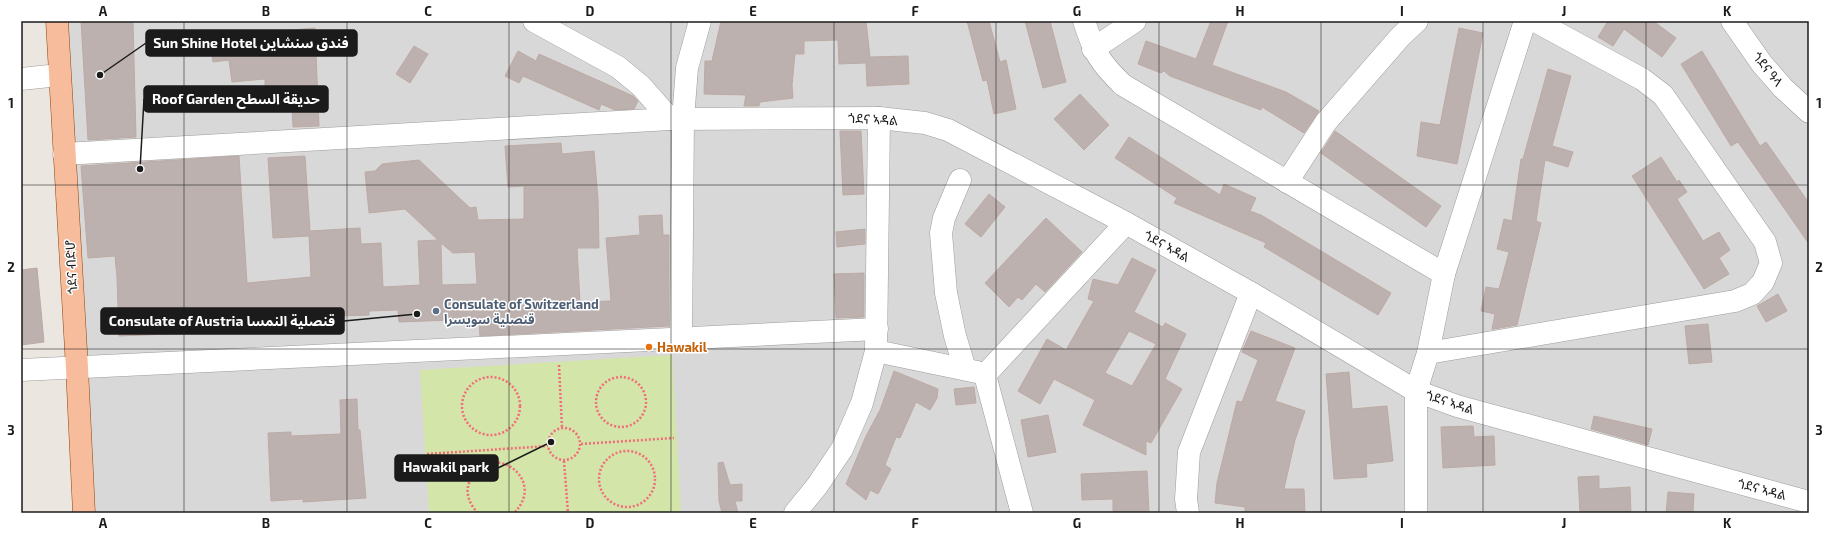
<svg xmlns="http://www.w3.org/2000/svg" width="1830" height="534" viewBox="0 0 1830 534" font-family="'Exo 2','Noto Sans Arabic','Noto Sans Ethiopic',sans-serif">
  <rect width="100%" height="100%" fill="#ece6e1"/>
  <path fill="#d9d8d8" d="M64,21h1745v492h-1716z"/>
  <path fill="#d3e5a8" d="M672,355l9,158h-252l-9,-143z"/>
  <g fill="#bcb1ae" stroke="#bdaaa4" fill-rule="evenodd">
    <path d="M81,21h52l3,116 -48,3z"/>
    <path d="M721,21h145l4,36 38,-1 1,28 -42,2 -1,-23 -27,1 -1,-24 -34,1v13h-9l-3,31 1,13 -33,4 -1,4h-15l2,-11 -42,-1 1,-33h7z"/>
    <path d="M967,21h22l11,41 6,-2 10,49 -22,5 -7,-34 -4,1z"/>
    <path d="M1025,21h25l16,61 -23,6z"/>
    <path d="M1211,21h17l-16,44 74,27 33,19 -15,22 -42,-26 -1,3 -91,-34 -6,-5 -3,2 -23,-9 8,-23 50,18z"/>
    <path d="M1608,21h45l23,17 -14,19 -38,-28 -11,17 -15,-9z"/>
    <path d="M315,28l4,98 -26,1 -2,-37h-26v-11l-33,3 -3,-22 -16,2 -3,-25z"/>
    <path d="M1459,28l24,5 -26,131 -40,-8 4,-34 19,3z"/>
    <path d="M414,46l14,8 -18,29 -14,-9z"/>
    <path d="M518,51l18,10 3,-7 94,42 5,5 -4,8 -19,1 -14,-6 -2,6 -76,-34 -4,7 -14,-7z"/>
    <path d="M1702,51l58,95 6,-4 43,61v41l-71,-102 -7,4 -50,-82z"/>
    <path d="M1548,69l23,7 -19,70 21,6 -5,15 -23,-7 -9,61 5,2 -24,102 -23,4h-2l3,-15 -14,-3 5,-24 13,2 10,-37 -12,-3 7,-30 8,2 9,-62h2z"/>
    <path d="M1080,94l29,31 -25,25 -30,-31z"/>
    <path d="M840,131h21l3,63 -21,1z"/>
    <path d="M1335,131l106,75 -15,21 -105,-74z"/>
    <path d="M1129,137l91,58 4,-11 32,14 -6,13 11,4 130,78 -13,22 -114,-68 2,-4 -92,-40 3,-5 -62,-40z"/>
    <path d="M561,143l1,11 32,-3 4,48 1,49h-22l3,54 31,-1 -5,-63 34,-3 -1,-19 23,-1 1,20h6v91l-189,10 -1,-17 -80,3 -1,-12 -29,1v4l-58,2 -60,7v3l-55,6 -77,3 -2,-59 -2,-21 -27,2 -7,-92 158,-10 8,127 64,-6 -2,-41 -36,2 -5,-80 37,-2 5,75 50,-3 1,16 20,-1 2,44 37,-2 -2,-44 20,-1 -33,-31 -36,4 -4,-41 10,-1 7,-7 37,-4 51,48 6,-1 2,13 46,-1v-33l-16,1 -3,-41zM441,243l12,10 22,-1 2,32 -35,1z"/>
    <path d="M1661,157l16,25 2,-2 8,12 -10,7 26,42 16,-9 11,18 -11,8 10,16 -25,15 -72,-113z"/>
    <path d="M989,194l16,13 -24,30 -16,-13z"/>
    <path d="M1046,218l36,34 -37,40 -9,-8 -14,16 -4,-3 -9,10 -24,-24z"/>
    <path d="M865,229v15l-28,3 -1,-15z"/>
    <path d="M1132,258l24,12 -22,42 29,15 2,-4 21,11 -21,45 17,10 -31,54 -5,-2v14l-63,-30 12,-25 -41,-21 -14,25 -22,-13 29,-52 19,11 28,-49 -6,-2 5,-20 25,6zM1129,331l27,13 -24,42 -27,-13z"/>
    <path d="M37,268l7,74 -23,3v-75z"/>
    <path d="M864,273v44l-28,1 -2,-44z"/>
    <path d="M1778,294l9,17 -21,11 -9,-16z"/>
    <path d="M1708,324l4,38 -23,2 -4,-38z"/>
    <path d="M1251,331l44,17 -20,53 30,10 -10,29 -11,49h20l1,24h-60v-6l-30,-4 2,-20 20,-82 5,1 16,-42 -16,-8z"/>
    <path d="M894,371l44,18 -1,9 -7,12 -14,-8 -16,36 -4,-1 -11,28 6,4 -13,25 -8,-4 -4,10 -20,-16 20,-48 14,-26z"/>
    <path d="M1349,372l3,37 35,-3 6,55 -27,3 1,13 -33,2 -8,-105z"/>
    <path d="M974,387l2,16 -20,2 -2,-16z"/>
    <path d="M357,399l1,31h2l6,68 -63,4v-3l-32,2 -3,-68 23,-1v4l50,-2 -1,-34z"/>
    <path d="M1048,415l8,37 -28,5 -7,-37z"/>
    <path d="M1594,416l58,13 -4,16 -57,-16z"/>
    <path d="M1473,426l1,11 20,-1 1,29 -52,3 -2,-41z"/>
    <path d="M723,462l7,23 12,-1v17h-7l3,12h-16l-3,-12 -1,-38z"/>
    <path d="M1147,471l2,42h-36v-14l-31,1 -1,-26z"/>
    <path d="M1599,476v13l31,-2 1,26h-51l-2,-36z"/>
    <path d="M1668,492l26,2 -1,19h-27z"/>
  </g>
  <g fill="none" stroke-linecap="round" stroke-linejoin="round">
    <g stroke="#9c9c9c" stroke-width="23">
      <g id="minor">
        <path d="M534,21l84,46 23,19 29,33 209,-1 46,5 23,7 178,93 125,70 165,98 41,15 352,96"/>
        <path d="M1084,21c10,31 15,41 39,64l321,189"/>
        <path d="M1732,21l30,43 21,24 26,24"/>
        <path d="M1093,49l42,-28"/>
        <path d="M21,79l38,-4"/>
        <path d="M64,154l606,-35"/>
        <path d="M960,180l-16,38 -3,15 5,60 9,43 10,33"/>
        <path d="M1287,182l39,-60 74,-85 17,-16"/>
        <path d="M681,338l2,-219 4,-51 13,-47"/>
        <path d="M876,351l101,21"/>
        <path d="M1428,353l307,-52 17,-7 11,-12 8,-19 -6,-21 -102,-147 -21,-16 -107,-58"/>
        <path d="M21,370l856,-41"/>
        <path d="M795,513l22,-27 25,-37 20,-46 14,-52 3,-233"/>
        <path d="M1022,513l-37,-138 141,-152"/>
        <path d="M1188,513l-2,-14 3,-47 62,-159"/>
        <path d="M1416,513v-122l12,-38 16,-79 81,-253"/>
      </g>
    </g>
    <g stroke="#8b4407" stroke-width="23">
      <path id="major" d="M57,21l20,347 7,145"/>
    </g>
    <g stroke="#f26c7a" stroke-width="2.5" stroke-dasharray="2 2" stroke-linecap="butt">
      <path d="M559,365l3,63"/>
      <circle cx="621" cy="402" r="25"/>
      <circle cx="491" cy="406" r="29"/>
      <circle cx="564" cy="444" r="16"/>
      <path d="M581,444l93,-6"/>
      <circle cx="627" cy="479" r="28"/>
      <path d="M427,454l121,-8"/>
      <path d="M564,461l4,52"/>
      <path d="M478,513c-8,-8 -13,-19 -9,-30 16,-46 81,-6 45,30"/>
    </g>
    <use href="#minor" stroke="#fff" stroke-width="22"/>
    <use href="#major" stroke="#f7bc9b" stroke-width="22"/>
  </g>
  <path fill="none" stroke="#1b1b1b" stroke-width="1" stroke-opacity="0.55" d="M184,21v492M347,21v492M509,21v492M671,21v492M834,21v492M996,21v492M1159,21v492M1321,21v492M1483,21v492M1646,21v492M21,185h1788M21,349h1788"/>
  <circle fill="#5c6f8a" stroke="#fff" stroke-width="1.5" cx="436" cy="311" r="4"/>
  <circle fill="#e8710a" stroke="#fff" stroke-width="1.5" cx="649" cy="347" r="4"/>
  <g text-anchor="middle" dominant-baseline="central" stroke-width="3" stroke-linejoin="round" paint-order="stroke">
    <g font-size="13" fill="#1b1b1b" stroke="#fff">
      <text transform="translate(1768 69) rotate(51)">ጎደና ዓላ</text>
      <text transform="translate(873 119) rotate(3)">ጎደና ኣዳል</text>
      <text transform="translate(1167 246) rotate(29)">ጎደና ኣዳል</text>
      <text transform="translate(71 267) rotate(-93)">ጎደና ብድሆ</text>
      <text transform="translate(1450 402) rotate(18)">ጎደና ኣዳል</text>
      <text transform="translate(1762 489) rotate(15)">ጎደና ኣዳል</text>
    </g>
    <g font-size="13" font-weight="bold" fill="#4e5e75" stroke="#fff" text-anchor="start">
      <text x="444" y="304">Consulate of Switzerland<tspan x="444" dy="15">قنصلية سويسرا</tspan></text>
    </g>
    <g font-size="13" font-weight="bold" fill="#c56008" stroke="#fff" text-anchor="start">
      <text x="657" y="347">Hawakil</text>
    </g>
  </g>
  <path fill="none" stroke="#1b1b1b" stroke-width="1.5" d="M100 75L146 43M140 169L144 99M417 314L344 321M551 442L498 468"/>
  <g fill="#1b1b1b" stroke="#fff" stroke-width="1.5">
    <circle cx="100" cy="75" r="4"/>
    <circle cx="140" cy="169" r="4"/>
    <circle cx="417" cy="314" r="4"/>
    <circle cx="551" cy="442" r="4"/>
  </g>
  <g fill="#1b1b1b" stroke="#1b1b1b" stroke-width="1.5">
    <rect x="146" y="30" width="211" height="26" rx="4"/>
    <rect x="144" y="86" width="184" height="26" rx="4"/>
    <rect x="101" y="308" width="243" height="26" rx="4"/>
    <rect x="395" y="455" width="103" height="26" rx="4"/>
  </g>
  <g font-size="14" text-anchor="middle" font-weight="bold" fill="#fff">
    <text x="251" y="48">Sun Shine Hotel فندق سنشاين</text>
    <text x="236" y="104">Roof Garden حديقة السطح</text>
    <text x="222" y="326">Consulate of Austria قنصلية النمسا</text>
    <text x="446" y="472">Hawakil park</text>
  </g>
  <rect width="1830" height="534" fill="none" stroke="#ffffff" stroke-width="44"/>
  <rect x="22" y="22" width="1786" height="490" fill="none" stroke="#1b1b1b" stroke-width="1.5"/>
  <g font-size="13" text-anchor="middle" font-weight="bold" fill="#1b1b1b">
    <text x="103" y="16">A</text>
    <text x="266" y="16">B</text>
    <text x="428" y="16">C</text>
    <text x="590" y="16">D</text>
    <text x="753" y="16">E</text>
    <text x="915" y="16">F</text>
    <text x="1077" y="16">G</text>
    <text x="1240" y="16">H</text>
    <text x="1402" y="16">I</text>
    <text x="1564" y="16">J</text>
    <text x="1727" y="16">K</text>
    <text x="11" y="108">1</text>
    <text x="1819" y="108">1</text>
    <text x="11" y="272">2</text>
    <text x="1819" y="272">2</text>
    <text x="11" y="435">3</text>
    <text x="1819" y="435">3</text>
    <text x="103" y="528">A</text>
    <text x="266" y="528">B</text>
    <text x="428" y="528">C</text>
    <text x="590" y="528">D</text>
    <text x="753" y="528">E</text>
    <text x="915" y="528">F</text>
    <text x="1077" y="528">G</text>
    <text x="1240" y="528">H</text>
    <text x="1402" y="528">I</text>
    <text x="1564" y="528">J</text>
    <text x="1727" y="528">K</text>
  </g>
</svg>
